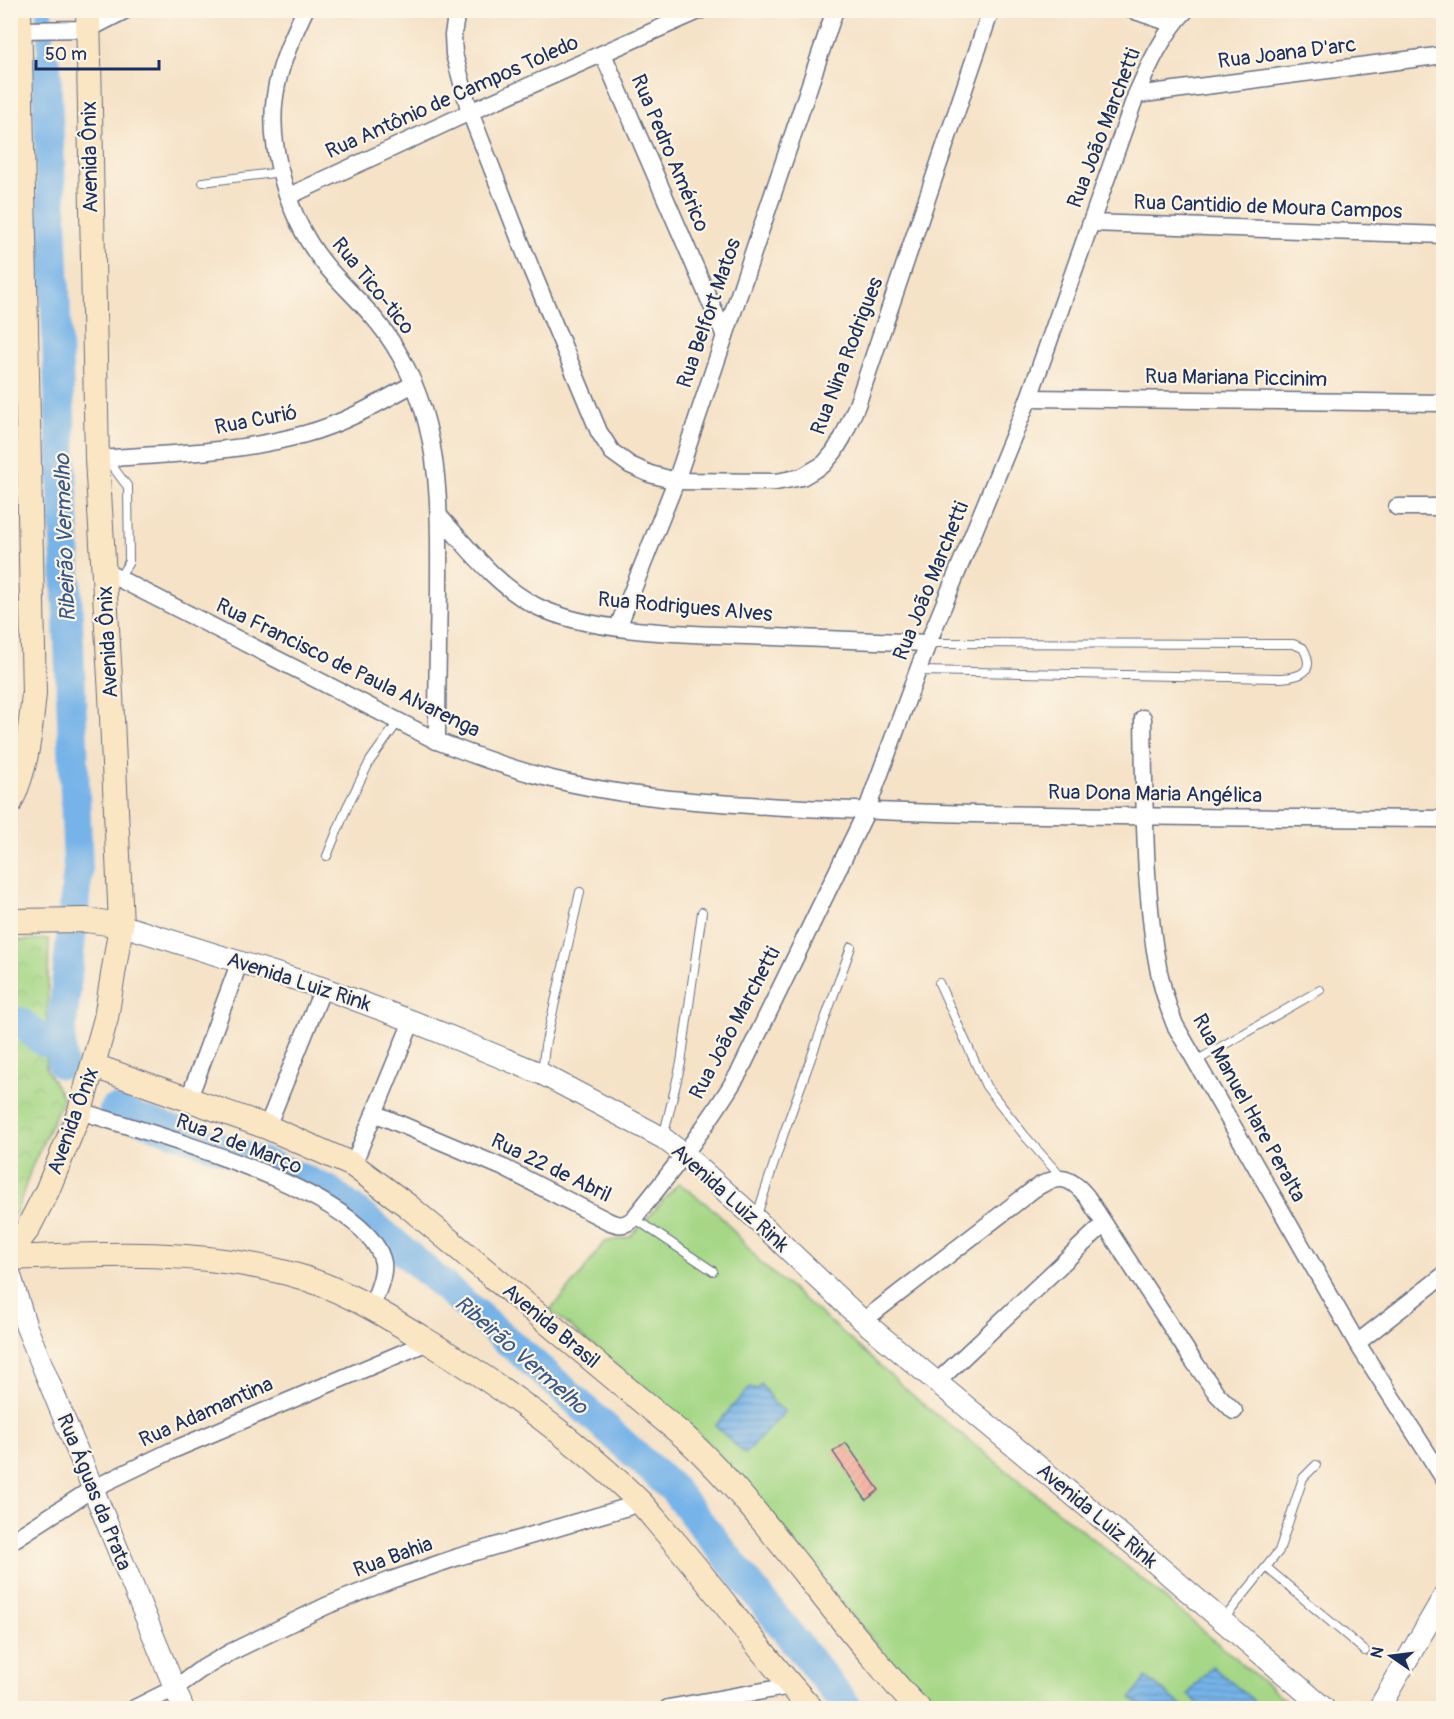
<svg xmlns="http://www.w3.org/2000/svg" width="1454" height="1719" viewBox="0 0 1454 1719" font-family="Pangolin,sans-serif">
  <defs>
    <pattern id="park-crowns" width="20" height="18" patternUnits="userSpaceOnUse" patternTransform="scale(1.5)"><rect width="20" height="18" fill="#a5d786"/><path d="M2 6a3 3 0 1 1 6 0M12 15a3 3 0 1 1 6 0" fill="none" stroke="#8db976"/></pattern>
    <pattern id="water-rules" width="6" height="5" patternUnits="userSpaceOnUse" patternTransform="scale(1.5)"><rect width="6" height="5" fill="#76b3e8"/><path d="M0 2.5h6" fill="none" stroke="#6092bf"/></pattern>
    <pattern id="building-hatch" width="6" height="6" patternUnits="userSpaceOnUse" patternTransform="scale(1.5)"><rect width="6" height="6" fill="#f5a899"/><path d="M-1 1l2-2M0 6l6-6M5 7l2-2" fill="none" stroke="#d19186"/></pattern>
  </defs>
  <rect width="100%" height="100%" fill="#fcf5e5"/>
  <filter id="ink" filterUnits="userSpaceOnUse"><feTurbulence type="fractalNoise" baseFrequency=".0167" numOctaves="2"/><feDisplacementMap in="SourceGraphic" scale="12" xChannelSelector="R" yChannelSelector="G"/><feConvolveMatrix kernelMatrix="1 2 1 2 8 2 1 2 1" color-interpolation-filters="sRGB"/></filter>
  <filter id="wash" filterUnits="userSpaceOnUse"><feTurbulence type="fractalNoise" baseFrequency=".008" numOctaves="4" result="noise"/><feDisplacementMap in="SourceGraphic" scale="24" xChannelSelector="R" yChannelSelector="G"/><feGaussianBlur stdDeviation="1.35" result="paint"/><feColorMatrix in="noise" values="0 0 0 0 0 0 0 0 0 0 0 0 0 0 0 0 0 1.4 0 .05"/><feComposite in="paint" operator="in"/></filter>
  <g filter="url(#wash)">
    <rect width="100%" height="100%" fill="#f5e2c7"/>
    <path fill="url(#park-crowns)" stroke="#608372" stroke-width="1.5" d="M49,939l-3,130 17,29 -32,71 -14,42 -6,8v-278z"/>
    <path fill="#a5d786" stroke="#608372" stroke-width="1.5" d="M679,1183l39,30 44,51 80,68 76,68 206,164 170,144h-357l-19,-15 -65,-76 -108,-135 -46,-48 -149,-124 33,-38 21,-30 26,-5z"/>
    <g fill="url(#water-rules)" stroke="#4871a3" stroke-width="1.5">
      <path d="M761,1384l13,19 11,9 -40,42 -30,-28 35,-39 7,3z"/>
      <path d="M1212,1666l41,34 -1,8h-49l-15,-14z"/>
      <path d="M1146,1677l39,31h-41l-13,-10z"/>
    </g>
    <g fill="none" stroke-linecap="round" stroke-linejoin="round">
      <path stroke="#76b3e8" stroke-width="16" d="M44,10l2,56"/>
      <g stroke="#76b3e8" stroke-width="30">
        <path d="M46,66l32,803 -17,167 1,28"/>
        <path d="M10,1025l10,-3 24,20 17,-6"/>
        <path d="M114,1110l164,58 50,22 49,38 186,161 110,100 175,219"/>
      </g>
    </g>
    <g id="blocks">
      <path fill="url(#building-hatch)" d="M846,1443l33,47 -13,10 -33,-48z"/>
    </g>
  </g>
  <g filter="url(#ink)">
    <use href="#blocks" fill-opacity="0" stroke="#676e83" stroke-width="1.5"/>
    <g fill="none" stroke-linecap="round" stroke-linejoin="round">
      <g stroke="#676e83" stroke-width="10">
        <g id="service">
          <path d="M203,182l78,-10"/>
          <path d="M106,458l22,29 1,75 -10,16"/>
          <path d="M919,671l362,7c21,-1 35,-7 22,-30l-10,-4 -365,-1"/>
          <path d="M327,856l20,-49 23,-46 28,-39"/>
          <path d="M939,983l47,103 39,50 38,43"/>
          <path d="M1196,1061l124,-71"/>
          <path d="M542,1073l3,-27 35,-154"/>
          <path d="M663,1138l18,-75 21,-151"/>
          <path d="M634,1218l79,53"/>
          <path d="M756,1218l28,-85 67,-186"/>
          <path d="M1266,1567l99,84"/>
          <path d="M1223,1620l56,-69 24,-73 13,-13"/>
        </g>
      </g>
      <g stroke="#676e83" stroke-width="19">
        <g id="minor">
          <path d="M305,10c-13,28 -26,56 -30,86 -8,53 15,125 48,166 17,22 38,39 55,61 23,28 40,65 49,101 14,54 12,111 12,167 -1,50 -2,100 -2,150"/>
          <path d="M457,10l-4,25 1,19 16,58 62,159 67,161 13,20 18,13 20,9 26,7 100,1 26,-5 22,-13 10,-12 9,-15 14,-32 134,-395"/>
          <path d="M1132,10l41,14"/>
          <path d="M19,30l70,-1 37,-19"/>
          <path d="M603,54l122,282"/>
          <path d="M1136,95l308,-40"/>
          <path d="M289,196l181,-84 231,-102"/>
          <path d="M1091,223l353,12"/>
          <path d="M1029,398l415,5"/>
          <path d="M97,459c70,-5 140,-6 208,-25 38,-10 74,-31 108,-50"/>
          <path d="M1397,507h47"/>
          <path d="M440,517c29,32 57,69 96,89 54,27 150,28 211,30 60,2 121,5 181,7"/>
          <path d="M104,571l333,170c36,14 73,28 111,37 66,17 134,23 202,27 74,5 149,7 224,9 157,3 313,4 470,5"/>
          <path d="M618,627l58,-146 159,-471"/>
          <path d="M1143,718c1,52 1,104 4,155 4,53 8,103 28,152l182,318 87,136"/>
          <path d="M189,1098l51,-137"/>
          <path d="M80,1111c64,21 290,80 303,152 2,14 -7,30 -11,44"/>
          <path d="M374,1113l130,55 104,53c11,5 17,5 26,-3 38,-47 75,-94 106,-147l126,-259 62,-169 101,-245 107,-303c13,-30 27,-61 50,-85"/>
          <path d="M267,1127l56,-139"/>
          <path d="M353,1165l59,-144"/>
          <path d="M863,1321l171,-132c23,-15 36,-14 53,8l105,162 25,35 17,17"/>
          <path d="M1357,1343l87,-68"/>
          <path d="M937,1382l167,-158"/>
          <path d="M10,1542l82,-53 81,-39 255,-108"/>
          <path d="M135,1708l40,-20 25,-18 31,-18 95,-46 65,-26 67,-23 183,-54"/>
          <path d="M668,1708l123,-22"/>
        </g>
      </g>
      <g stroke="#676e83" stroke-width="23">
        <g id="tertiary">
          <path d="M121,925l202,63 89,33 130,53 121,64 22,17 71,64 107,102 292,242 169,145"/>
          <path d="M10,1274l16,52 157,382"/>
          <path d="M1379,1708l65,-112"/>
        </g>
      </g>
      <g stroke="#676e83" stroke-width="26">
        <g id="secondary">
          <path d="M10,803c17,-35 20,-71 24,-109l-15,-684"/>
          <path d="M10,921l76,-1 35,5"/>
          <path d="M94,1066l173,61 86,38 55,41 278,232c71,66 124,147 187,219 15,18 29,36 45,51"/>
          <path d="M10,1252l17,-22 20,-39 33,-80 26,-93 15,-93 -10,-230 -14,-236 -9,-449"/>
          <path d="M10,1258c93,-4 186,-9 277,15 51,13 95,40 140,68 76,46 149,99 213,161 11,12 21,25 32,37 48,55 89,116 139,169"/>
        </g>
      </g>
      <use href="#service" stroke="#fff" stroke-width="8"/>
      <use href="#minor" stroke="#fff" stroke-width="16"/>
      <use href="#tertiary" stroke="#fff" stroke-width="21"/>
      <use href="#secondary" stroke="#fbe6c4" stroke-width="24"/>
    </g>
  </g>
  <g text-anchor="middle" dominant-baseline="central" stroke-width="4.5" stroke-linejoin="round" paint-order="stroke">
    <g font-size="21" fill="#1b2f5e" stroke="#fcf5e5">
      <text transform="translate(1287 53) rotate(-7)">Rua Joana D'arc</text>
      <text transform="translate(452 97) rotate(-24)">Rua Antônio de Campos Toledo</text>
      <text transform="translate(1104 128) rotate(-69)">Rua João Marchetti</text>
      <text transform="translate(670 153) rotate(67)">Rua Pedro Américo</text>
      <text transform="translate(90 157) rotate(-91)">Avenida Ônix</text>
      <text transform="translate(1268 207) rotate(2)">Rua Cantidio de Moura Campos</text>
      <text transform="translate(373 286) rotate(51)">Rua Tico-tico</text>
      <text transform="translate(709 313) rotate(-71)">Rua Belfort Matos</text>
      <text transform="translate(847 356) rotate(-69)">Rua Nina Rodrigues</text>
      <text transform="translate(1236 378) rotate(1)">Rua Mariana Piccinim</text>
      <text transform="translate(256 420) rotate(-11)">Rua Curió</text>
      <text transform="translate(931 581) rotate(-68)">Rua João Marchetti</text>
      <text transform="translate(685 607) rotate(5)">Rua Rodrigues Alves</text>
      <text transform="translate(108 642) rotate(-93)">Avenida Ônix</text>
      <text transform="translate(348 668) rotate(26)">Rua Francisco de Paula Alvarenga</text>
      <text transform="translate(1155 794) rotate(1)">Rua Dona Maria Angélica</text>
      <text transform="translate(299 982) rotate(18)">Avenida Luiz Rink</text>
      <text transform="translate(735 1023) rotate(-62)">Rua João Marchetti</text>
      <text transform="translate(1249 1108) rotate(61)">Rua Manuel Hare Peralta</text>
      <text transform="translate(73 1121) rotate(-70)">Avenida Ônix</text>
      <text transform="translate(239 1144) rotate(21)">Rua 2 de Março</text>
      <text transform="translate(551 1168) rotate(26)">Rua 22 de Abril</text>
      <text transform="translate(730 1198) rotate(42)">Avenida Luiz Rink</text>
      <text transform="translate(551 1326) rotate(40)">Avenida Brasil</text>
      <text transform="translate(206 1412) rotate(-24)">Rua Adamantina</text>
      <text transform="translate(94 1492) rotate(68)">Rua Águas da Prata</text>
      <text transform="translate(1097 1516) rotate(40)">Avenida Luiz Rink</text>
      <text transform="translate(393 1557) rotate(-20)">Rua Bahia</text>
    </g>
    <g font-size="22" font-style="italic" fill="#365787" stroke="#fcf5e5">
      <text transform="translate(65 538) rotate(-92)">Ribeirão Vermelho</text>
      <text transform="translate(521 1355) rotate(41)">Ribeirão Vermelho</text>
    </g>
  </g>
  <rect width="1454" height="1719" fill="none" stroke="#fcf5e5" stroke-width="36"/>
  <g transform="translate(1391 1656) rotate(284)" stroke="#fcf5e5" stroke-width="4.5" paint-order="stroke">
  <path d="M0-4.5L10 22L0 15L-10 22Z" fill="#1b2f5e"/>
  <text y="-9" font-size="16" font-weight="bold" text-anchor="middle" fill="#1b2f5e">N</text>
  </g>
  <path d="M36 60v9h123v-9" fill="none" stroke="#1b2f5e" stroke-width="3"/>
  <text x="45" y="60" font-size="18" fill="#1b2f5e" stroke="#fcf5e5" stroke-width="4.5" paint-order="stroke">50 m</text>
</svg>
